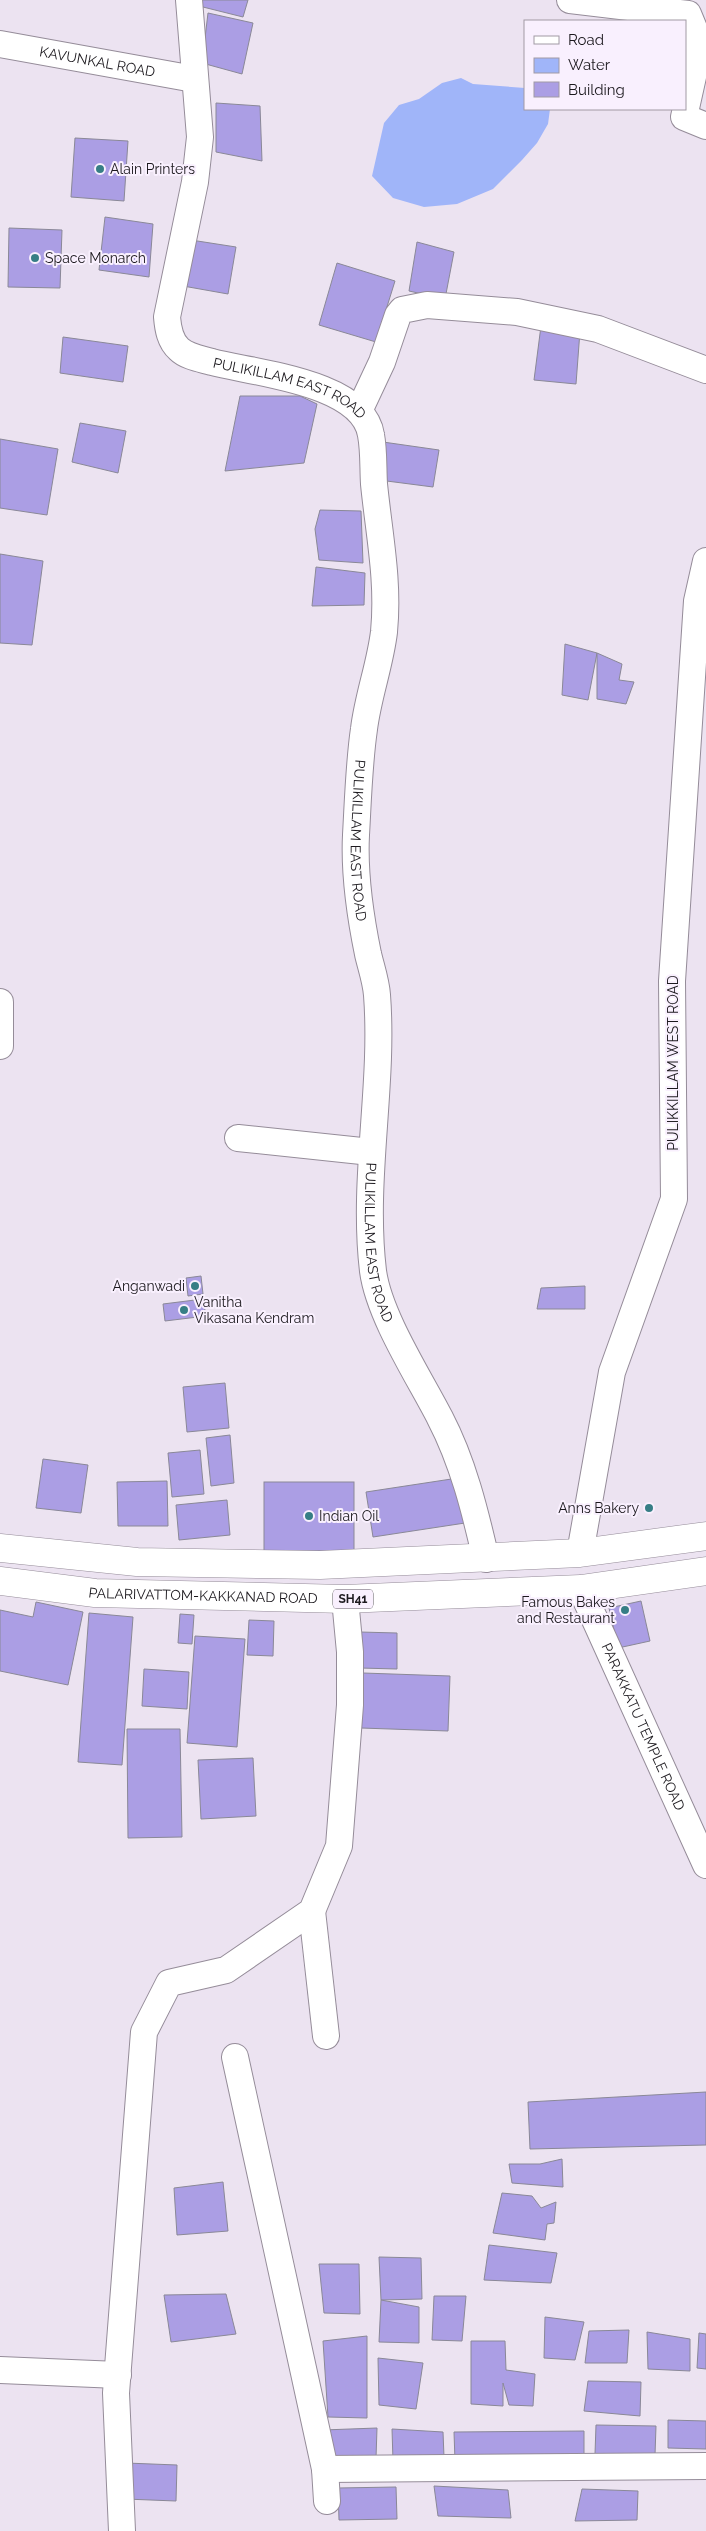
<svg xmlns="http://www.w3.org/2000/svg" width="706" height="2531" viewBox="0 0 706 2531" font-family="Raleway,sans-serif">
  <rect width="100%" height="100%" fill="#ece3f1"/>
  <path fill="#a0b5f9" d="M461,78l12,6 52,4v21h25l-2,15 -11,19 -15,17 -29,29 -36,15 -33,3 -31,-9 -21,-22 12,-53 15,-18 20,-6 23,-16z"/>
  <g fill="#ab9ee4" stroke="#8a8897">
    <path d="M199,0h49l-5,17 -44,-11z"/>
    <path d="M208,13l45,10 -11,51 -40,-11z"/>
    <path d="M216,103l44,3 2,55 -46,-9z"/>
    <path d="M75,138l53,3 -4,60 -53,-4z"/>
    <path d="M105,217l48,7 -4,53 -50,-7z"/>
    <path d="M9,228l53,2 -2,58 -52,-1z"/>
    <path d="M191,240l45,7 -8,47 -45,-8z"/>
    <path d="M417,242l37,10 -9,47 -36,-8z"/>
    <path d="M337,263l58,18 -19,61 -57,-17z"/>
    <path d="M541,326l39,5 -4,53 -42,-4z"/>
    <path d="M63,337l65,9 -5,36 -63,-9z"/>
    <path d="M240,396h60l17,8 -13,59 -79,8z"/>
    <path d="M80,423l46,8 -8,42 -46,-11z"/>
    <path d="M0,439l58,10 -11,66 -47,-7z"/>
    <path d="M383,442l56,8 -6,37 -54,-7z"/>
    <path d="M320,510l41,1 2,52 -44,-3 -4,-31z"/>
    <path d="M0,554l43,7 -11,84 -32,-2z"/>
    <path d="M316,567l49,6 -1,32 -52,1z"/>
    <path d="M565,644l32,9 -9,47 -26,-5z"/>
    <path d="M597,653l25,11 -3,16 15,2 -8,22 -29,-5z"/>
    <path d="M201,1276l2,18 -15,2 -2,-18z"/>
    <path d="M585,1286v23h-48l4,-21z"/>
    <path d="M203,1299l3,17 -41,5 -2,-17z"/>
    <path d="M225,1383l4,45 -42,4 -4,-45z"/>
    <path d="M230,1435l4,48 -23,3 -5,-48z"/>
    <path d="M200,1450l4,44 -32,3 -4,-44z"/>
    <path d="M43,1459l45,6 -7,48 -45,-5z"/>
    <path d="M458,1478l7,45 -92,14 -7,-45z"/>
    <path d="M167,1481l1,45h-50l-1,-44z"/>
    <rect x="264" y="1482" width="90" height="69"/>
    <path d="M227,1500l3,35 -51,5 -3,-35z"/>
    <path d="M641,1601l9,40 -32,7 -9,-40z"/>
    <path d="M36,1602l47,10 -15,73 -68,-14v-61l33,7z"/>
    <path d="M89,1613l44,4 -11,148 -44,-3z"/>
    <path d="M180,1614l14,1 -2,29 -14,-1z"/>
    <path d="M249,1620l25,1 -1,35 -26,-1z"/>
    <path d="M360,1632l37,1v36l-37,-1z"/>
    <path d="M195,1636l50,3 -8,108 -50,-4z"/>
    <path d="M144,1669l45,3 -2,37 -45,-3z"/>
    <path d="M363,1673l87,3 -2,55 -87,-3z"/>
    <path d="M127,1729h53l2,108 -54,1z"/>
    <path d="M253,1758l3,58 -55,3 -3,-59z"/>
    <path d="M706,2092v53l-176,4 -2,-47z"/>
    <path d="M562,2159l1,28 -51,-4 -3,-19h31z"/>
    <path d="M223,2182l5,49 -51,4 -3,-47z"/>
    <path d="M502,2193l30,3 9,12 15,-6 -2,21 -7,1 -2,16 -52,-7z"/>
    <path d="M489,2245l68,8 -6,30 -67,-3z"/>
    <path d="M379,2257l42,1 1,41 -41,1z"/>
    <path d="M319,2264h40l1,50 -36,-1z"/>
    <path d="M226,2294l10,40 -65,8 -7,-47z"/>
    <path d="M434,2296h32l-4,45 -30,-1z"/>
    <path d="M381,2300l38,7v36l-40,-1z"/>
    <path d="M545,2317l39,5 -9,38 -31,-2z"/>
    <path d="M629,2330l-2,33h-42l4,-32z"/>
    <path d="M647,2332l43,7v32l-42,-2z"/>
    <path d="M699,2333l7,1v35l-9,-1z"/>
    <path d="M367,2336v82l-39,-1 -5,-76z"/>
    <path d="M471,2341h34l1,29 29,4 -2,32 -24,-1 -6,-22v23l-32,-2z"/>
    <path d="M378,2358l45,5 -7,46 -37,-4z"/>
    <path d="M588,2381l53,1 -1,34 -56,-5z"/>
    <path d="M668,2420l38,1v28l-38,-1z"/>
    <path d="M596,2425l60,1 -1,29 -60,-1z"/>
    <path d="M377,2428l-1,30 -47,2 -6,-30z"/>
    <path d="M392,2429l51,3 1,25 -51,4z"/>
    <path d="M584,2431v28l-129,2 -1,-29z"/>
    <path d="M126,2463l51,2 -1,36 -51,-2z"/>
    <path d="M434,2486l74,4 3,28 -73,-2z"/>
    <path d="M396,2487l1,32 -58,1 -1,-32z"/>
    <path d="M582,2489l56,2 -1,29 -62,1z"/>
  </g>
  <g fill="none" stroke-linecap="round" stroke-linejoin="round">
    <g stroke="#958c99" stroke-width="28">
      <g id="minor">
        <path id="s1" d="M189,0l11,137 -5,45 -28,135c1,12 3,24 12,32 8,8 23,10 33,13 42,11 151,20 159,73 3,16 2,33 3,49 5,50 15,97 10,148 -4,33 -16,64 -20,97 -5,34 -6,71 -8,106 -2,39 4,80 12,119 3,13 8,27 9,41 7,91 -15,184 -4,276 6,45 46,106 67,147 23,44 35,93 46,141"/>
        <path d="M570,0l118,14 10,24 -2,25 -12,54 22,9"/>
        <path id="s2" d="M0,44l194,35"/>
        <path d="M359,411l23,-49 16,-47 4,-5 25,-5 90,7 81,17 108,41"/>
        <path d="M0,1002v44"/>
        <path d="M238,1138l133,14"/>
        <path d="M580,1553l32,-181 62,-173 -2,-218 25,-380 9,-40"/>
        <path id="s3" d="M581,1589l125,276"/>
        <path d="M312,1911l14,125"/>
        <path d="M235,2057l90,412 2,32"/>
        <path d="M0,2370l118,5"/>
        <path d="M325,2469l381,-3"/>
        <path d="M122,2531l-6,-138 28,-361 25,-49 57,-13 86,-59 27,-65 11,-141v-53l-5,-53"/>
      </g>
    </g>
    <g stroke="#958c99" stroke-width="29">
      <g id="primary">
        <path d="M0,1548l137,14 183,3 260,-12 126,-17"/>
        <path id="s4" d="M0,1581l95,12 250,6 236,-10 125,-18"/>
      </g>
    </g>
    <use href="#minor" stroke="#fff" stroke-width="26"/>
    <use href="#primary" stroke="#fff" stroke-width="28"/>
  </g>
  <g fill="#367e85" stroke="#f9f0fe" stroke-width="2">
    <circle cx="100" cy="169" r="5"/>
    <circle cx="35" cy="258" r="5"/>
    <circle cx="195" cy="1286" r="5"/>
    <circle cx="184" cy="1310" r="5"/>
    <circle cx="649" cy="1508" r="5"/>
    <circle cx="309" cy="1516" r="5"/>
    <circle cx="625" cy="1610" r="5"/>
  </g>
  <g text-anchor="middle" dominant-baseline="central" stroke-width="4" stroke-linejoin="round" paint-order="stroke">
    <rect fill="#f9f0fe" stroke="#5e5a61" stroke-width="1" x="333" y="1589.5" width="40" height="19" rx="4"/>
    <g font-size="12" font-weight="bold" fill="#1c191e">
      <text x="353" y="1599">SH41</text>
    </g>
    <g font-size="14" fill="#1c191e" stroke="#f9f0fe">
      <text stroke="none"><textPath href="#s2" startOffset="99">KAVUNKAL ROAD</textPath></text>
      <text stroke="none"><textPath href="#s1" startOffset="474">PULIKILLAM EAST ROAD</textPath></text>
      <text stroke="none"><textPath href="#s1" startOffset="984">PULIKILLAM EAST ROAD</textPath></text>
      <text transform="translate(673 1063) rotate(-90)">PULIKKILLAM WEST ROAD</text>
      <text stroke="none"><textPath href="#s1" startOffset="1389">PULIKILLAM EAST ROAD</textPath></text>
      <text stroke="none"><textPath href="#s4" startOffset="204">PALARIVATTOM-KAKKANAD ROAD</textPath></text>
      <text stroke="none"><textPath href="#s3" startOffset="151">PARAKKATU TEMPLE ROAD</textPath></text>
    </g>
    <g font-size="14" fill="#1c191e" stroke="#f9f0fe" text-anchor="start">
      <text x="110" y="169">Alain Printers</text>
      <text x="45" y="258">Space Monarch</text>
      <text x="185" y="1286" text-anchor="end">Anganwadi</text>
      <text x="194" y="1302">Vanitha<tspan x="194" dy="16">Vikasana Kendram</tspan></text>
      <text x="639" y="1508" text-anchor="end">Anns Bakery</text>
      <text x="319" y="1516">Indian Oil</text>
      <text x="615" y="1602" text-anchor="end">Famous Bakes<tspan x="615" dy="16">and Restaurant</tspan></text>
    </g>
  </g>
  <rect x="524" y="20" width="162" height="90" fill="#f9f0fe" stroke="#a19aa4"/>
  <rect x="534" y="36" width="25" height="8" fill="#ffffff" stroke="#a19aa4"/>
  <text x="568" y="45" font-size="15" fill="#1c191e">Road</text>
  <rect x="534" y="58" width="25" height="15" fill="#a0b5f9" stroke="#a19aa4"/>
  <text x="568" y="70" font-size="15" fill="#1c191e">Water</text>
  <rect x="534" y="82" width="25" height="15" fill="#ab9ee4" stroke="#a19aa4"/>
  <text x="568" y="95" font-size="15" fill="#1c191e">Building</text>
</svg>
